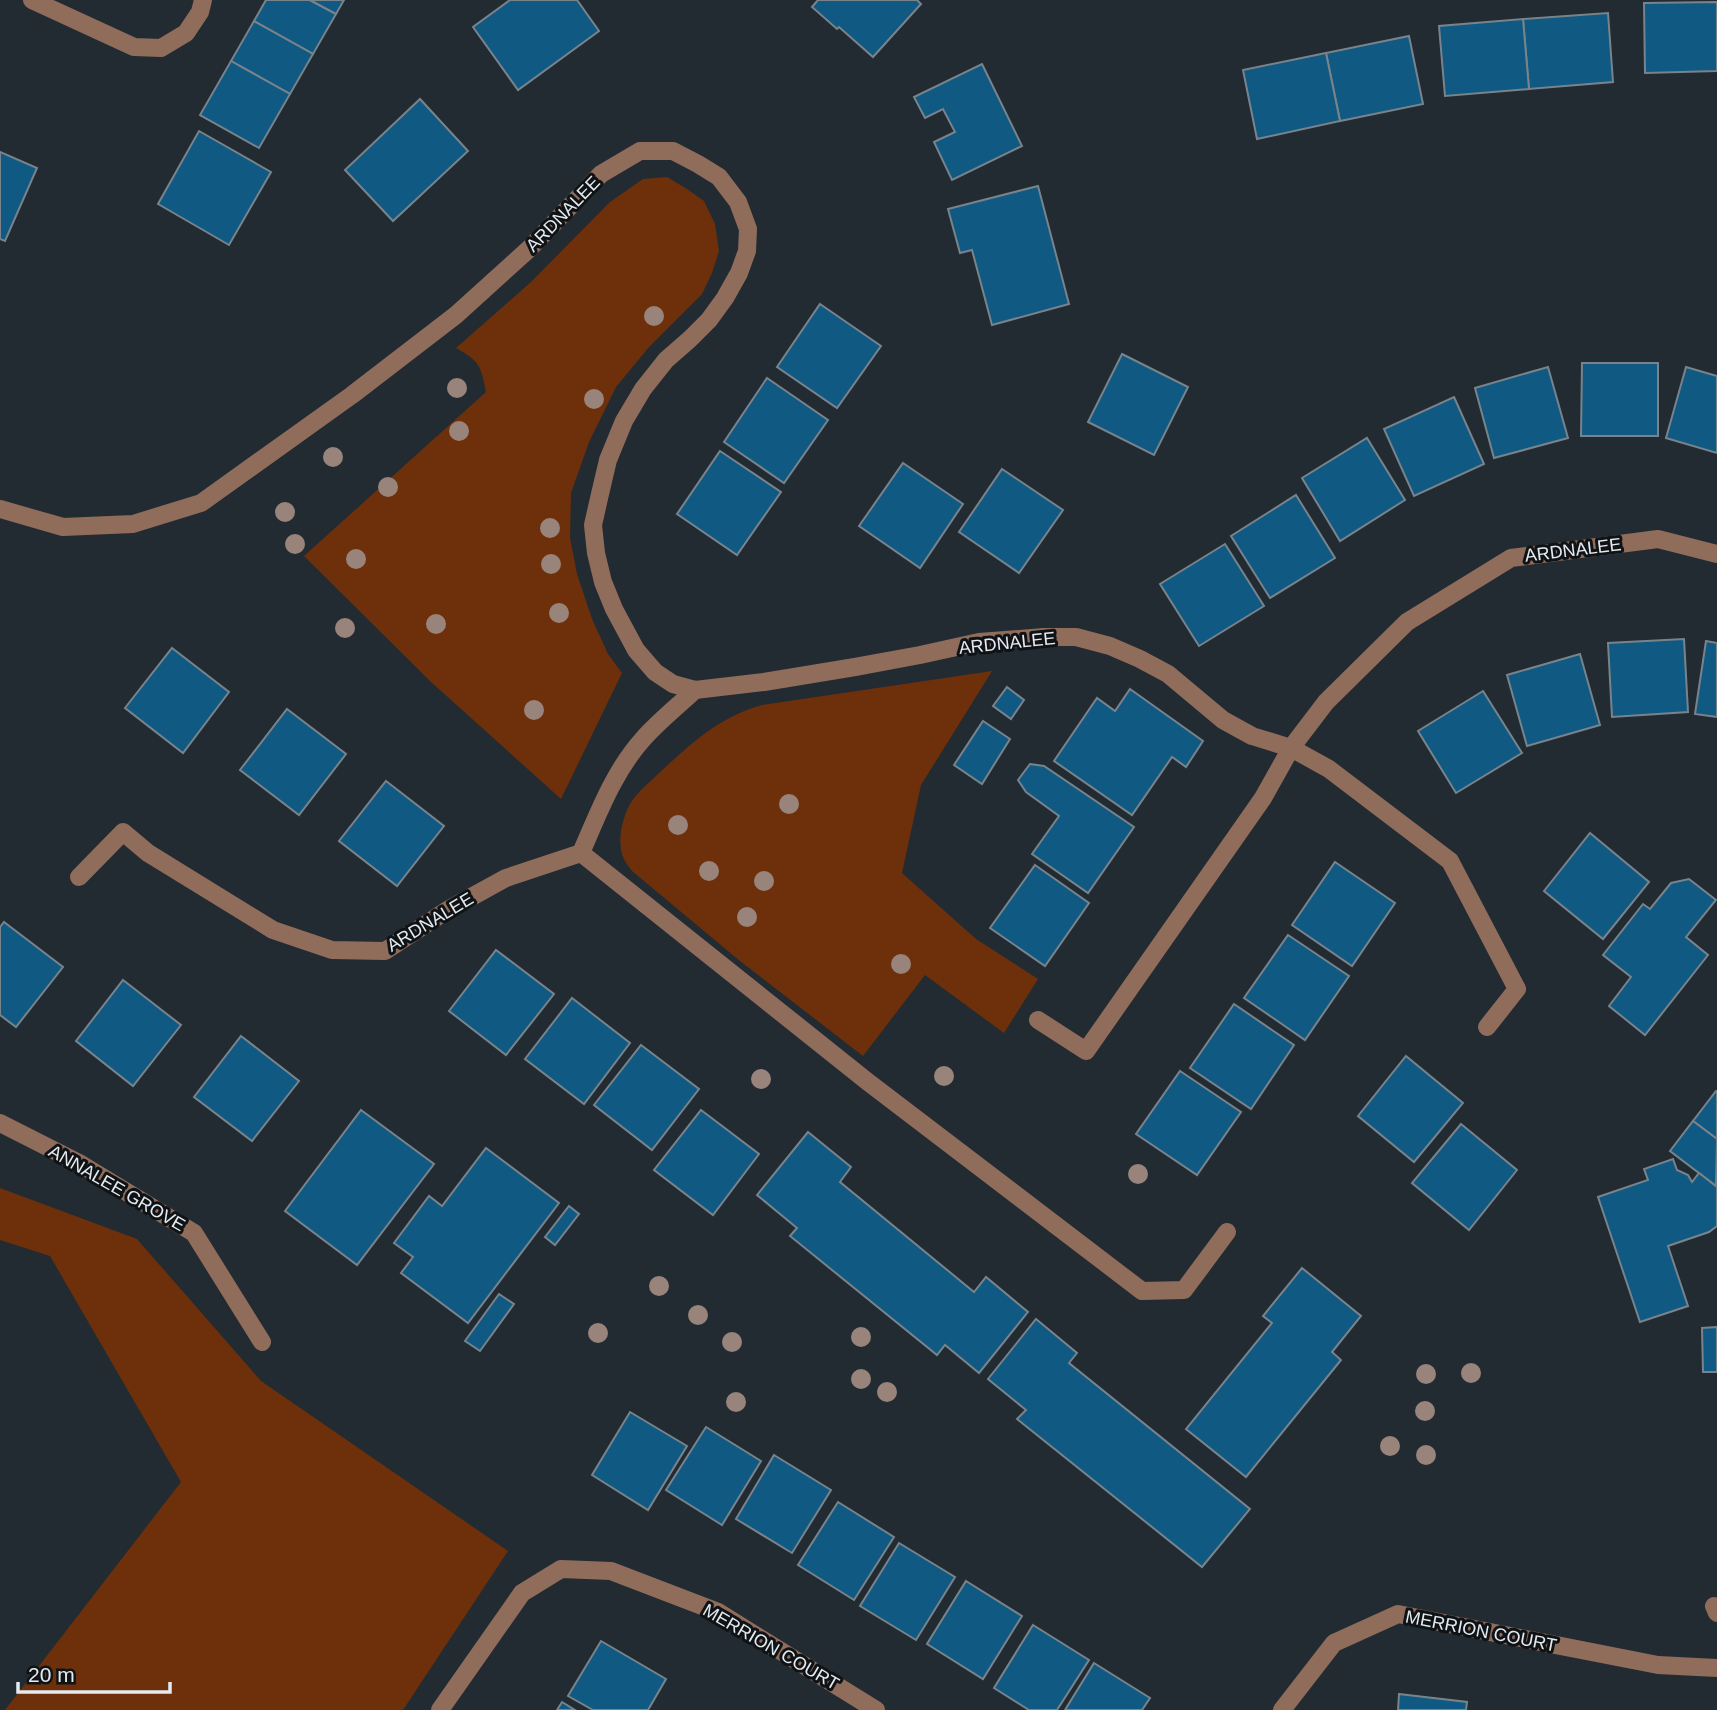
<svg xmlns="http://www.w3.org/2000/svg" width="1717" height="1710" viewBox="0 0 1717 1710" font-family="Arial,sans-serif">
  <rect width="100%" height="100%" fill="#222b32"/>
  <g fill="#6e300b">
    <path d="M667,177l20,12 17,12 11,23 4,27 -7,22 -10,21 -53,53 -33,40 -27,55 -18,51 -1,45 7,36 15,45 16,35 14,19 -61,126 -131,-118 -126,-125 182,-164c-5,-27 -7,-31 -30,-44l75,-66 79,-80 33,-23z"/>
    <path d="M992,671l-71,114 -19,88 74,66 62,40 -34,54 -79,-58 -62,81 -123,-95 -108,-90c-3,-4 -7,-9 -9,-14 -6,-16 -1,-38 7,-53 7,-12 19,-21 29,-31 33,-30 58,-55 103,-68z"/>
    <path d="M0,1188l137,51 124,142 247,170 -105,159h-398l176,-228 -131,-226 -50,-16z"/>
  </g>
  <g fill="#0f5982" stroke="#78838b" stroke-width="2">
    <path d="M266,0h44l26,14 -23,40 -59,-33z"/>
    <path d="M310,0h34l-8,14z"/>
    <path d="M510,0h67l22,31 -81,59 -45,-63z"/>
    <path d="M818,0h99l4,4 -48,53 -34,-30 -2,2 -25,-22z"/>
    <path d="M1717,2v69l-72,2 -1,-70z"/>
    <path d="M1608,13l5,69 -84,7 -6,-70z"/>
    <path d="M1523,19l6,70 -84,7 -6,-70z"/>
    <path d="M254,21l59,33 -23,40 -59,-33z"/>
    <path d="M1409,36l14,68 -83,17 -14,-68z"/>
    <path d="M1326,53l14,68 -83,18 -14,-69z"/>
    <path d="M231,61l59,33 -31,54 -59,-33z"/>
    <path d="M982,64l40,82 -70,34 -18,-38 21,-10 -12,-23 -18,9 -11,-21z"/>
    <path d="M420,99l48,52 -75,70 -48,-51z"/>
    <path d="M199,131l72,41 -42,73 -71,-41z"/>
    <path d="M0,152l37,16 -32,73 -5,-2z"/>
    <path d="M1038,186l31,118 -77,21 -20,-75 -12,3 -12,-44z"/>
    <path d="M820,304l61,42 -44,62 -60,-41z"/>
    <path d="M1122,354l66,33 -34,68 -66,-33z"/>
    <path d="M1582,363h76v73h-77z"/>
    <path d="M1548,367l20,71 -74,20 -19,-70z"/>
    <path d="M1686,367l31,9v77l-51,-15z"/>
    <path d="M767,378l61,42 -44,63 -60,-41z"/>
    <path d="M1454,397l30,67 -70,32 -30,-67z"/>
    <path d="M1367,438l38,62 -65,41 -38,-63z"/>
    <path d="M720,451l61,41 -44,63 -60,-41z"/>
    <path d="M903,463l60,41 -43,64 -61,-42z"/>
    <path d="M1002,469l61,41 -44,63 -60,-41z"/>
    <path d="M1296,495l39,63 -65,40 -39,-62z"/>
    <path d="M1225,544l39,62 -65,40 -39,-62z"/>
    <path d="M1684,639l4,73 -76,5 -4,-74z"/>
    <path d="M1706,641l11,2v74l-22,-3z"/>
    <path d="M172,648l57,44 -46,61 -58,-45z"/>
    <path d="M1580,654l20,71 -73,21 -20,-71z"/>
    <path d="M1007,687l17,13 -13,19 -18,-13z"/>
    <path d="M1130,689l73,52 -17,26 -14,-10 -40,58 -78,-54 43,-63 18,13z"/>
    <path d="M1483,691l39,62 -66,40 -38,-62z"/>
    <path d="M287,709l59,45 -47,61 -59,-45z"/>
    <path d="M983,721l27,18 -28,45 -28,-19z"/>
    <path d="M1030,764l14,2 90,61 -46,66 -56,-39 27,-38 -33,-24 -8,-12z"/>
    <path d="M386,781l58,45 -47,60 -58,-45z"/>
    <path d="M1590,833l59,49 -46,57 -59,-48z"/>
    <path d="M1335,862l60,41 -43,63 -60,-41z"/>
    <path d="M1035,865l54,38 -44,63 -55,-38z"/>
    <path d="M1689,879l27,21 -30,37 22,18 -63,80 -36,-29 22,-29 -28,-22 40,-51 7,5 21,-26z"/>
    <path d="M4,922l59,45 -47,60 -16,-12v-88z"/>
    <path d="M1288,935l61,41 -44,64 -61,-42z"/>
    <path d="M496,950l58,44 -48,61 -57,-44z"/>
    <path d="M123,980l58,45 -48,61 -57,-45z"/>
    <path d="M572,998l58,45 -46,61 -59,-45z"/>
    <path d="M1234,1004l60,41 -43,64 -61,-41z"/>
    <path d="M241,1036l58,45 -47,60 -58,-44z"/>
    <path d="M641,1045l58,44 -47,61 -58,-45z"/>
    <path d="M1406,1056l57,47 -49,59 -56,-46z"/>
    <path d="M1180,1071l61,41 -44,63 -61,-41z"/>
    <path d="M1716,1091h1v48l-24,-18z"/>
    <path d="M361,1110l73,54 -77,101 -72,-54z"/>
    <path d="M701,1110l58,44 -46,61 -59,-45z"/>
    <path d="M1693,1121l24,18 -1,47 -46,-35z"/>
    <path d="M1461,1124l56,46 -48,60 -57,-47z"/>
    <path d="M808,1132l43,35 -11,15 134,110 12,-15 42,35 -49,61 -34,-28 -8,10 -147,-119 7,-8 -40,-33z"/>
    <path d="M486,1148l73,55 -91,120 -67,-50 12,-16 -19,-14 35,-47 13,10z"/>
    <path d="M1673,1159l4,11 11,5 4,7 7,-9 18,14v39l-8,6 -41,14 20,60 -48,16 -42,-125 50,-17 -4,-11z"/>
    <path d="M569,1206l10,8 -24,31 -10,-8z"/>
    <path d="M1302,1268l59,48 -29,36 9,8 -95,117 -60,-48 86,-106 -9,-7z"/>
    <path d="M499,1294l15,10 -34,47 -15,-10z"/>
    <path d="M1036,1319l41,34 -8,10 181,146 -48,58 -185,-148 9,-9 -38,-31z"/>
    <path d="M1717,1327v45h-14l-1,-44z"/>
    <path d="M630,1412l57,34 -39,64 -56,-35z"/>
    <path d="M706,1427l55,34 -39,64 -56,-35z"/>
    <path d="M774,1455l57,35 -39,63 -56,-34z"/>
    <path d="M838,1502l56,35 -40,63 -56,-35z"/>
    <path d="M899,1543l56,34 -39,63 -56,-34z"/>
    <path d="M966,1581l56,35 -39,63 -56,-35z"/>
    <path d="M1033,1625l56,35 -32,50h-28l-35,-22z"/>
    <path d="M601,1641l65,38 -18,31h-55l-25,-14z"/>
    <path d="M1094,1663l56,35 -8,12h-77z"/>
    <path d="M1399,1694l68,8 -1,8h-68z"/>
    <path d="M562,1702l13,8h-18z"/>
  </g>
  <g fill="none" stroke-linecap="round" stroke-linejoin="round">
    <g stroke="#906c5b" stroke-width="18">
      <path d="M32,0l102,47 27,1 25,-15 14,-21 3,-12"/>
      <path d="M0,509l63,18 70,-3 68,-21 151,-108 104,-80 74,-67 71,-74 39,-23h33l25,13 21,13 19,25 10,27 -1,22 -8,22 -14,25 -16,22 -19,19 -24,21 -23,29 -19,32 -16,39 -8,34 -7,31 3,28 7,29 11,27 22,41 19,22 18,12 22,6 69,-8 91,-15 65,-12 59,-13 65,-5h32l34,9 30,13 28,15 55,46 29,16 39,12 38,21 121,92 67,128 -30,38"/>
      <path d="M581,853l287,229 274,209 42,-1 43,-58"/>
      <path d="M79,877l44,-45 25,21 125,77 59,20 53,1 61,-40 60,-33 75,-25c17,-39 33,-82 62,-114 16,-18 35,-33 52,-49"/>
      <path d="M1038,1020l48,31 177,-253 28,-50 35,-46 81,-80 104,-64 147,-19 59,15"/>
      <path d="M0,1123l79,40 115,70 68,109"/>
      <path d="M1714,1606l3,7"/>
      <path d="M440,1710l82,-117 39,-24 50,2 107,41 158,98"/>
      <path d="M1282,1710l52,-67 64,-29 260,51 59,3"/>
    </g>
  </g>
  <g fill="#99847b">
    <circle cx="654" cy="316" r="10"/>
    <circle cx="457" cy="388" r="10"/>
    <circle cx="594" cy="399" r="10"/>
    <circle cx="459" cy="431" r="10"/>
    <circle cx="333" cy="457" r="10"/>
    <circle cx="388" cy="487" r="10"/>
    <circle cx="285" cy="512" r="10"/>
    <circle cx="550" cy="528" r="10"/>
    <circle cx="295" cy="544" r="10"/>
    <circle cx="356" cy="559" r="10"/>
    <circle cx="551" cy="564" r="10"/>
    <circle cx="559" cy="613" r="10"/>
    <circle cx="436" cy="624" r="10"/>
    <circle cx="345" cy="628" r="10"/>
    <circle cx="534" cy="710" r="10"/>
    <circle cx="789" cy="804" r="10"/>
    <circle cx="678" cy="825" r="10"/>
    <circle cx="709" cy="871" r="10"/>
    <circle cx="764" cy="881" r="10"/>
    <circle cx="747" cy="917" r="10"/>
    <circle cx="901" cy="964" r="10"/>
    <circle cx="944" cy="1076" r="10"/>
    <circle cx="761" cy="1079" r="10"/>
    <circle cx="1138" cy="1174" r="10"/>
    <circle cx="659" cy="1286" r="10"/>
    <circle cx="698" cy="1315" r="10"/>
    <circle cx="598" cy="1333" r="10"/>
    <circle cx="861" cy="1337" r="10"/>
    <circle cx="732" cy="1342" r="10"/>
    <circle cx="1471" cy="1373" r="10"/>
    <circle cx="1426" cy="1374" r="10"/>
    <circle cx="861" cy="1379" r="10"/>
    <circle cx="887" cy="1392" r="10"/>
    <circle cx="736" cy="1402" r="10"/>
    <circle cx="1425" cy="1411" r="10"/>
    <circle cx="1390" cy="1446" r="10"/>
    <circle cx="1426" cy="1455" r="10"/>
  </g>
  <g text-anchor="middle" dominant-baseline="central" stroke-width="6" stroke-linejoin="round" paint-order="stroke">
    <g font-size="18" fill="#e4eaef" stroke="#0f1316">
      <text transform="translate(563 214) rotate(-46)">ARDNALEE</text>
      <text transform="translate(1573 550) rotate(-7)">ARDNALEE</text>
      <text transform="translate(1007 643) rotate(-6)">ARDNALEE</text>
      <text transform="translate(430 922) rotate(-31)">ARDNALEE</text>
      <text transform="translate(117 1188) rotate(30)">ANNALEE GROVE</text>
      <text transform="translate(1481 1631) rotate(11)">MERRION COURT</text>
      <text transform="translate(771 1647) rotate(30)">MERRION COURT</text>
    </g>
  </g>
  <path d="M18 1682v10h152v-10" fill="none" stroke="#e4eaef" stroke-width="3.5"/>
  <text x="28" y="1682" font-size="21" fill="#e4eaef" stroke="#0f1316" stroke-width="5" paint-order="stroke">20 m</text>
</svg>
